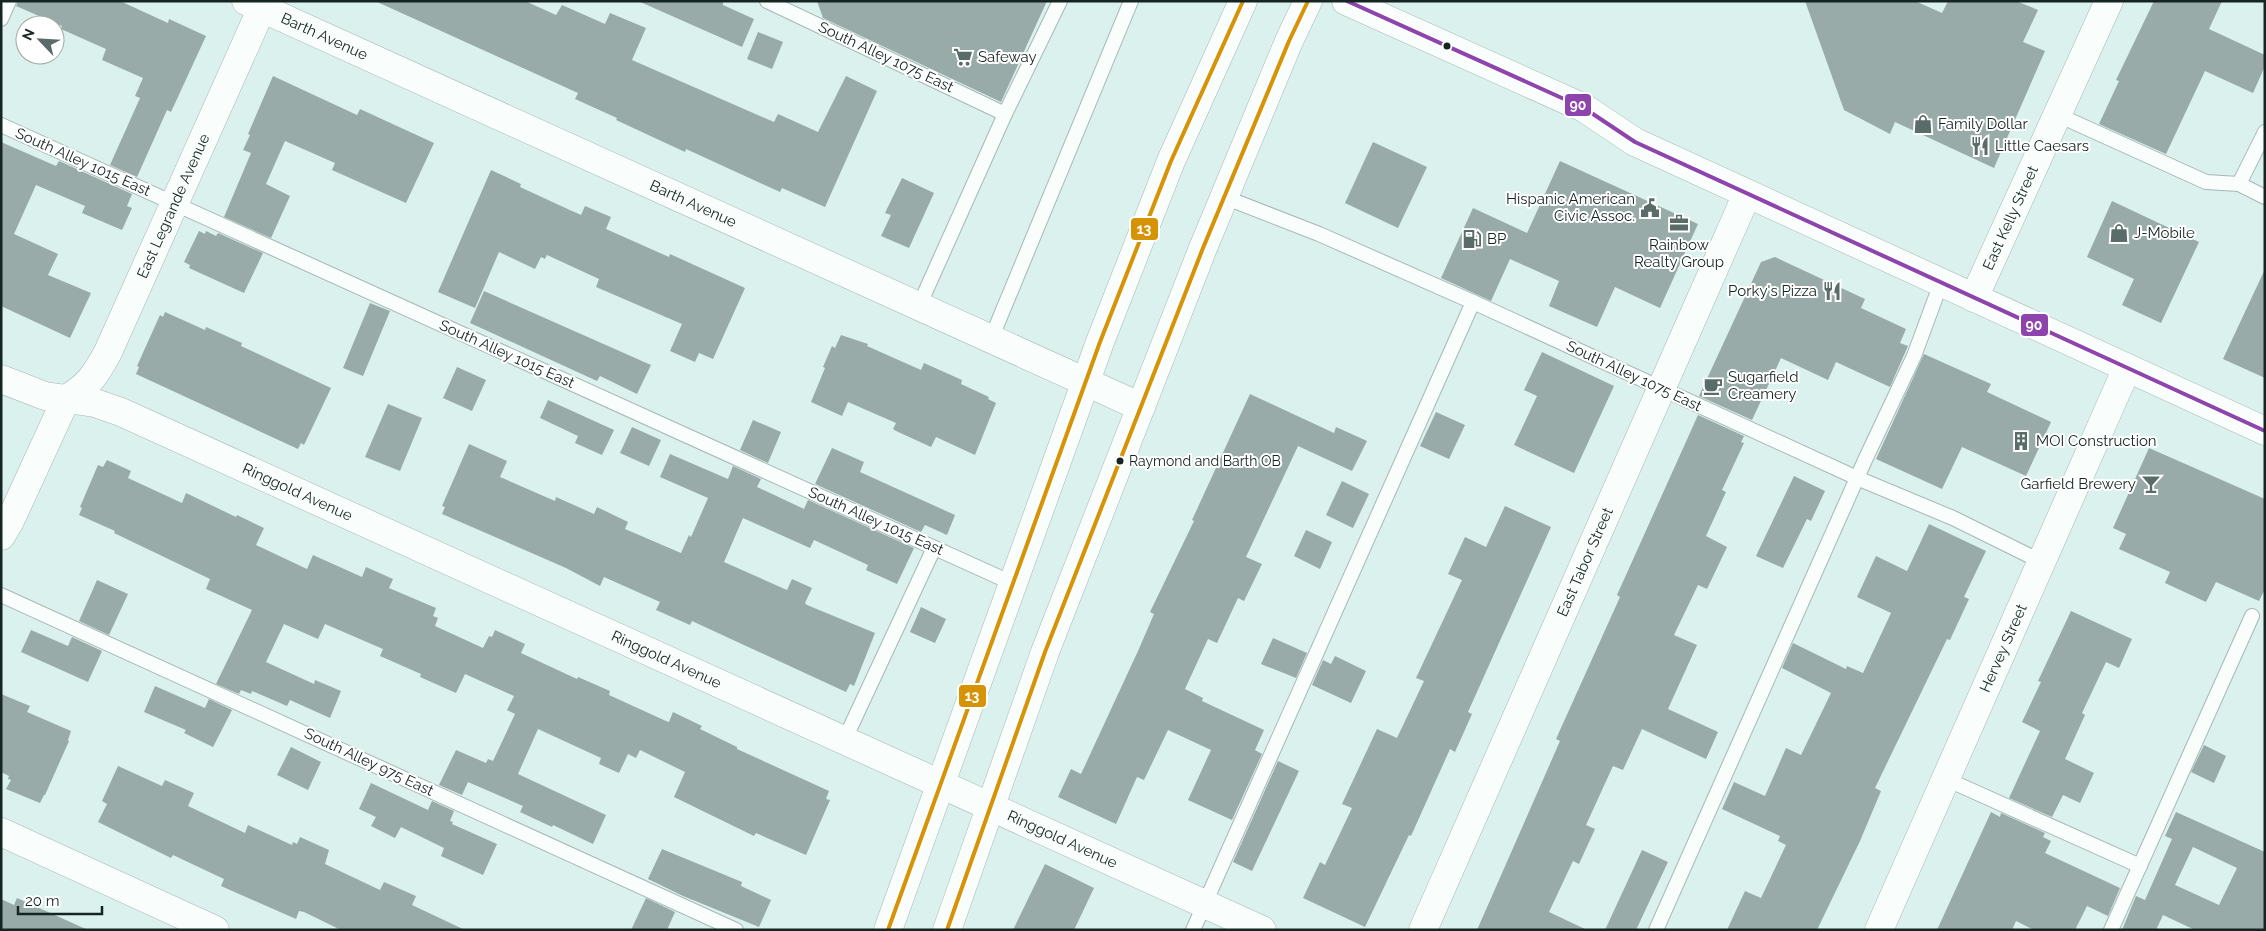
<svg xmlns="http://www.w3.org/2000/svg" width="2266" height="931" viewBox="0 0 2266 931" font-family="Raleway,sans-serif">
  <rect width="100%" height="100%" fill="#daf1ee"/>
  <g fill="#99aba9" fill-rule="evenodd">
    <path d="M18,1h102l48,22 1,-4 37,17 -35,76 -4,-2 -30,67 -27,-12 30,-67 -5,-2 8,-18 -41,-18 4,-11 -45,-20 1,-3 -46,-20z"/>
    <path d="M375,1h150l31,14 6,-10 43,19 5,-11 36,15 -14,32 142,62 4,-8 40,18 28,-56 31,15 -52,116 -43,-19 -2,4 -94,-43 -1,3 -69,-32 1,-2 -42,-19 3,-6z"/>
    <path d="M638,1h85v4l31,14 -12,28z"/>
    <path d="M817,1h230l-46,101 -178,-84z"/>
    <path d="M1805,1h110l27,12 6,-12h68l22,9 -15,32 22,9 -51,117 -99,-46 -5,12 -46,-24z"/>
    <path d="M2154,1h68l-13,28 56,26v11l-12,27 -48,-22 -39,83 -67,-30 20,-43 -3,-1z"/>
    <path d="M758,32l25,10 -11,27 -25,-10z"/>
    <path d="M273,76l84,39 3,-6 74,34 -28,60 -74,-33 3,-7 -50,-22 -19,43 24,12 -19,42 -47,-21 27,-64 -8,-3 7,-15 -2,-1z"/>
    <path d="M1,142l55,24 3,-5 73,33 -5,12 5,2 -10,22 -40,-17 3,-7 -49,-21 -22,49 44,20 -10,21 43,18 -21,45 -69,-32z"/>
    <path d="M1373,142l54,25 -29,61 -53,-25z"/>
    <path d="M1560,161l138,63 -38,84 -45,-21 -18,40 -48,-21 10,-25 -49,-22 -19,42 -50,-23 32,-70 54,25z"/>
    <path d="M491,170l30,14 -1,3 52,24 9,4 4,-9 26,11 -5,12 63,28 1,-3 75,34 -32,71 -14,-6 -4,9 -25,-11 12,-27 -86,-37 3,-8 -52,-24 -2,4 -4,-2 -6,12 -36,-17 -24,56 -37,-16z"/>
    <path d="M902,178l32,15 -25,55 -28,-12 10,-21 -6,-2z"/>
    <path d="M2112,201l87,41 -38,81 -39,-18 12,-26 -47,-22z"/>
    <path d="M199,231l6,3 1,-3 10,5 2,-3 45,20 -19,40 -55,-25 1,-3 -6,-3z"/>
    <path d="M1775,257l90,42 -4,9 45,21 -6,14 8,3 -18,41 -54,-25 -8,18 -47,-22 -29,62 -53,-24 62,-134z"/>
    <path d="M2265,269v109l-42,-19z"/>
    <path d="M484,291l167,74 -14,29 -37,-18 -3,5 -127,-58z"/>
    <path d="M370,303l20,8 -27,65 -20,-8z"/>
    <path d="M165,312l40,18 1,-3 36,16 -1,3 90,42 -27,57 -3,-2 -3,6 -162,-75 3,-7 -2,-1 23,-51 3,2z"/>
    <path d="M841,335l27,9 -1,2 54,24 3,-7 38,17 -1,4 28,13 -1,2 8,4 -21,52 -39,-18 -5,10 -35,-16 -3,-2 3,-6 -48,-21 -6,14 -31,-14 14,-34 -2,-1 9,-21 3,2z"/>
    <path d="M1542,352l72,34 -40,87 -60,-28 23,-49 -13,-6z"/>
    <path d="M1924,354l67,30 -4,8 64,30 -25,54 -64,-29 -20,42 -66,-30z"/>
    <path d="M457,367l29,13 -14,31 -29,-13z"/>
    <path d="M1250,394l84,39 2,-6 31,14 -15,30 -54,-25 -52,111 16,7 -18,37 -6,-3 -21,45 -9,-4 -23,50 18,9 -1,3 62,29 -9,20 7,4 -30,66 -44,-20 23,-50 -43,-20 -24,50 -7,-3 -21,47 -58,-27 13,-28 10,5 57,-123 16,-37 -4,-2 44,-91 -2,-1z"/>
    <path d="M548,400l66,30 -12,25 -27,-12 3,-7 -38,-18z"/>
    <path d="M388,404l34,14 -22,53 -35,-14z"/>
    <path d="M1436,412l29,13 -16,34 -29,-13z"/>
    <path d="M1698,415l46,21 -3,6 3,1 -22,47 4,2 -20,44 21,11 -20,42 -9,-4 -24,50 23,10 -29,64 50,23 -12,27 -64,-30 -19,41 -10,-4 -27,59 9,4 -16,35 -6,-3 -24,51 38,18h-110l83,-189 -4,-2 64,-142 -3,-2z"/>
    <path d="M753,420l28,12 -13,31 -28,-13z"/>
    <path d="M632,427l29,13 -12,26 -29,-13z"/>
    <path d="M469,444l38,17 -7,16 55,24 1,-4 38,17 3,-7 31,15 -3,7 56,24 8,-18 2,2 17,-39 -48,-21 10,-23 58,25 5,-13 28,13 -4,8 47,22 4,-9 106,48 -17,36 -31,-14 2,-5 -54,-25 -4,8 -67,-30 -19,44 63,28 5,-11 20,9 -7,15 2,2 68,28 -21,53 -4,-2 -4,8 -154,-71 -2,4 -34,-15 4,-8 -56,-25 -4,9 -34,-18 -124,-54 3,-7 -3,-1z"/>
    <path d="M832,448l32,14 -4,10 95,43 -8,20 -22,-10 -4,7 -106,-48z"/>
    <path d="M2149,448l116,51v90l-6,12 -43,-19 -10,20 -41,-19 5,-11 -51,-23 7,-15 -13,-6z"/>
    <path d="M107,460l24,11 -3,7 54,25 4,-10 50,24 1,-2 27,13 -8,17 51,24 6,-14 49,22 4,-10 27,12 -4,9 47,20 -3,8 5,2 -3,8 48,22 6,-12 3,1 3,-7 30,14 -4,9 56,26 1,-2 32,14 -1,4 57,26 3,1 4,-10 29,14 -2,3 37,18v2l92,42 -3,8 4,1 -24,55 -50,-22 -2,3 -80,-39 11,-25 -45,-22 -4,8 -8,-4 -9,19 -20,-9 2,-6 -63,-29 -20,45 88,41 -13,29 -40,-19 -1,2 -32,-15 3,-6 -55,-24 -6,13 -23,-10 17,-35 30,13 2,-4 5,2 22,-47 -8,-4 7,-14 -49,-22 -9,19 -36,-16 1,-3 -41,-18 3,-7 -58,-25 -7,15 -34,-15 -18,38 48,22 1,-4 26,11 -11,27 -40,-18 -3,6 -35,-15 -1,3 -10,-4 -2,4 -23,-10 36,-74 -46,-21 4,-10 -96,-46 1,-2 -36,-16 3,-7 -2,-1 18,-42 5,2z"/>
    <path d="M1794,476l31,15 -14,30 -4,-2 -24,49 -27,-12z"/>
    <path d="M1342,481l27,13 -16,34 -27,-13z"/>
    <path d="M1505,506l46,21 -83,185 4,2 -17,38 -5,-3 -39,87 -2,-1 -44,92 -62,-29 17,-36 5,3 27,-57 -10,-4 35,-75 20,9 27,-57 -8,-3 46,-98 -14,-6 17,-37 21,10z"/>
    <path d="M1929,524l57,27 -22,46 5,2 -19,41 -3,-1 -72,149 6,3 -21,50 -43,89h-90l18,-39 16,7 25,-53 -8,-4 2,-5 -58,-27 12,-27 31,14 21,-48 15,7 30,-62 -49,-25 11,-25 53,26 1,-3 16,7 28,-60 -34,-16 19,-41 31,15z"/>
    <path d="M1306,530l26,12 -12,27 -26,-13z"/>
    <path d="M97,580l31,14 -19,41 -30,-14z"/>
    <path d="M921,607l25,12 -11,24 -25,-11z"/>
    <path d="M2071,611l61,28 -13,29 -13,-6 -24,51 3,2 -20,44 29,14 -14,30 -17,-8 -11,22 -43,-19 31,-67 -18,-9 19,-40 -3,-1z"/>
    <path d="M31,630l37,16 4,-9 30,14 -14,31 -67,-30z"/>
    <path d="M1273,638l34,15 -11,25 -35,-14z"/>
    <path d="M1335,656l31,15 -15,32 -39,-18 11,-25 8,4z"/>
    <path d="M155,686l50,22 4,-9 23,11 -19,37 -29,-14 2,-3 -42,-18z"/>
    <path d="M1,694l29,12 -3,6 44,19 -3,9 1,1 -24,54h-1l-4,8 -34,-14 5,-9 -3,-1 1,-3 -8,-4z"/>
    <path d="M2204,745l22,11 -12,27 -23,-11z"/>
    <path d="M291,747l30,15 -13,28 -31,-15z"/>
    <path d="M1278,761l21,10 -47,100 -19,-9z"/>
    <path d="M118,766l44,20 3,-6 29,13 -6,13 57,27 3,-8 44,20 1,-3 4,2 3,-7 29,13 -4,14 55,26 4,-8 32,14 -4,9 53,25h-124l-37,-18 -5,-1 -3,8 -75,-33 3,-7 -51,-24 -2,3 -73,-36 9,-18 -5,-3z"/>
    <path d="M371,783l57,27 4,-9 22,10 -4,10 3,1 -1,2 45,20 -14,31 -42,-19 3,-8 -43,-21 -6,11 -24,-12 5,-9 -17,-8z"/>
    <path d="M1991,812l9,5 1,-4 44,20 -2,4 8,4 -6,12 75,35 -12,28 -21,-10 -12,24h-41l-18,-9 -4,9h-75z"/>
    <path d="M2176,812l89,40v78h-70l-32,-15 -7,15h-34l14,-34 9,4 27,-61 -7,-3zM2193,847l44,21 -18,37 -44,-20z"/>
    <path d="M662,849l80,33 -1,4 30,14 -12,27 -76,-31 -35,-17z"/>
    <path d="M1642,850l26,12 -32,68h-31z"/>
    <path d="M1045,864l49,24 -20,42h-61z"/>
    <path d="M17,898l71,32h-87v-31l13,6z"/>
    <path d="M646,898l29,14 -8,18h-36z"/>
  </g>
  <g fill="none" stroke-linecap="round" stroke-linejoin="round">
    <g stroke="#a6b8b5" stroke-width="16">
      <g id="lane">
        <path d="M767,1l238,113"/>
        <path d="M1,19l8,-18"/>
        <path d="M2058,115l148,67 33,2 26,13"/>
        <path d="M1,125l1011,458"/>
        <path d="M2239,184l26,-52"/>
        <path d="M1224,197l95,37 154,68 384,176 96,40 89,44"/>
        <path d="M919,306l86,-192 55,-113"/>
        <path d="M991,339l140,-338"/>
        <path d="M1,595l735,335"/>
        <path d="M844,741l90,-193"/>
        <path d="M1946,779l194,87"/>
        <path d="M1193,930l280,-628"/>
        <path d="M1656,930l209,-470 49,-104 27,-73"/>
        <path d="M2111,930l141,-314"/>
      </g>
    </g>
    <g stroke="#a6b8b5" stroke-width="29">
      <g id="street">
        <path id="s1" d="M246,1l895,406"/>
        <path id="s2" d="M1974,298l135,-297"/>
        <path id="s3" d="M1,379l44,17 50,7 26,9 1141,518"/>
        <path id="s4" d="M66,399c23,-13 30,-25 42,-47l157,-351"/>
        <path d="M1,536l9,-15 56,-122"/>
        <path d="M1,832l214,98"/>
        <path id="s5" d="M1423,930l324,-736"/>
        <path id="s6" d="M1879,930l248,-562"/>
      </g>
    </g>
    <g stroke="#a6b8b5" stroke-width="29">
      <path id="secondary" d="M1346,1l238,107 51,34 630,289"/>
    </g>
    <g stroke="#a6b8b5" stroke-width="29">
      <g id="primary">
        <path d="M888,930l212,-588 71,-181 72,-160"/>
        <path d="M947,930l98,-278 158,-404 86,-207 19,-40"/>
      </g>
    </g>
    <use href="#lane" stroke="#f9fdfc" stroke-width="14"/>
    <use href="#street" stroke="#f9fdfc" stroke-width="28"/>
    <use href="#secondary" stroke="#f9fdfc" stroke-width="28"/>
    <use href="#primary" stroke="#f9fdfc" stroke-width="28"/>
    <g stroke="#fff" stroke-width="8">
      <path id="bus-1" d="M1347,1l237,107 51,34 630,289"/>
    </g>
    <g stroke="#fff" stroke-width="8">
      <g id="bus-2">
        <path d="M888,930l212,-588 71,-181 72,-160"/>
        <path d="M947,930l98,-278 158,-404 86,-207 19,-40"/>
      </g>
    </g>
    <use href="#bus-1" stroke="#8e44ad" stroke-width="4"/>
    <use href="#bus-2" stroke="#d59305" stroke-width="4"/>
  </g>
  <defs>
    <g id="supermarket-bare" transform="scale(1.5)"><path d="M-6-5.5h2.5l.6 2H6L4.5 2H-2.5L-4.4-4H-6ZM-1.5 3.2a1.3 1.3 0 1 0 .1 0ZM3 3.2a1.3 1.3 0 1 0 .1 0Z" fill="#5a6c69" stroke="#fff" stroke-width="2.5" paint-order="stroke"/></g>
    <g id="shop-bare" transform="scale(1.5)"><path d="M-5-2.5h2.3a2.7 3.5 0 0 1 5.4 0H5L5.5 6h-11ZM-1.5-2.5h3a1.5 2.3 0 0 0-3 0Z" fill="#5a6c69" stroke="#fff" stroke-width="2.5" paint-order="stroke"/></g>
    <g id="restaurant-bare" transform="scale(1.5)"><path d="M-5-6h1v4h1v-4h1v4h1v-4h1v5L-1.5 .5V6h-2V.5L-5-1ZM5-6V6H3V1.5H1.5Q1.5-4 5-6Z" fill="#5a6c69" stroke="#fff" stroke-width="2.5" paint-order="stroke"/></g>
    <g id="civic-bare" transform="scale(1.5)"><path d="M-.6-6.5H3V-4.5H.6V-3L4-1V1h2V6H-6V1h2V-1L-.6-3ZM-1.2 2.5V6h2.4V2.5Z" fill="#5a6c69" stroke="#fff" stroke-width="2.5" paint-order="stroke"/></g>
    <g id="office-bare" transform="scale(1.5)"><path d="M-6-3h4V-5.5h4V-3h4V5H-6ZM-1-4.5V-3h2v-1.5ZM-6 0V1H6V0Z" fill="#5a6c69" stroke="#fff" stroke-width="2.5" paint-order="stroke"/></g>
    <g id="fuel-bare" transform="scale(1.5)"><path d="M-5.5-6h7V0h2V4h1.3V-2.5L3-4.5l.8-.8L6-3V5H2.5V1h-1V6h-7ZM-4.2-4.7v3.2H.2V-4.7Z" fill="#5a6c69" stroke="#fff" stroke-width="2.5" paint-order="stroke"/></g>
    <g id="cafe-bare" transform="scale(1.5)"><path d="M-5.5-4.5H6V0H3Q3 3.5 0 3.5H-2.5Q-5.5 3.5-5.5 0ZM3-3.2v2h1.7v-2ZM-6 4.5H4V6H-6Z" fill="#5a6c69" stroke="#fff" stroke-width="2.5" paint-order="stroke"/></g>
    <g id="building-bare" transform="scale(1.5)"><path d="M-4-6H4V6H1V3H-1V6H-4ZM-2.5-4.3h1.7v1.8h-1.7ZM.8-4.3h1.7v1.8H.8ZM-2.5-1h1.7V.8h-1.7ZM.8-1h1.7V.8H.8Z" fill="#5a6c69" stroke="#fff" stroke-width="2.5" paint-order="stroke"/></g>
    <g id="bar-bare" transform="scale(1.5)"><path d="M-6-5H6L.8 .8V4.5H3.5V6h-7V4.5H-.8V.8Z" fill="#5a6c69" stroke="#fff" stroke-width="2.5" paint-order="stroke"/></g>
  </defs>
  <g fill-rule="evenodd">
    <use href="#supermarket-bare" x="963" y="57"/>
    <use href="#shop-bare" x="1923" y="124"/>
    <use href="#restaurant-bare" x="1980" y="146"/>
    <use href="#civic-bare" x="1650" y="208"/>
    <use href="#office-bare" x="1679" y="223"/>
    <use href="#shop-bare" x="2119" y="233"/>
    <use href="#fuel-bare" x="1472" y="239"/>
    <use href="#restaurant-bare" x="1832" y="291"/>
    <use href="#cafe-bare" x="1713" y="386"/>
    <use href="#building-bare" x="2021" y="441"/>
    <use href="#bar-bare" x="2151" y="484"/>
  </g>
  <g fill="#152522" stroke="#fff" stroke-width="2">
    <circle cx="1447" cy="46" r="4.5"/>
    <circle cx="1120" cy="461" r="4.5"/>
  </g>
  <g text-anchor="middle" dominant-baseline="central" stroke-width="4" stroke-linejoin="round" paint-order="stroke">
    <g font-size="14" fill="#152522" stroke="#fff" text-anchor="start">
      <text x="1129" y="461">Raymond and Barth OB</text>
    </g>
    <g font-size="15" fill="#152522" stroke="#fff">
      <text stroke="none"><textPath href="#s1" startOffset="86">Barth Avenue</textPath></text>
      <text transform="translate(886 57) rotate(25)">South Alley 1075 East</text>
      <text transform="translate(83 162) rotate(24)">South Alley 1015 East</text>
      <text stroke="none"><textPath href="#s1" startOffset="491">Barth Avenue</textPath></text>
      <text stroke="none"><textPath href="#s4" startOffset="224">East Legrande Avenue</textPath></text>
      <text stroke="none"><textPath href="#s2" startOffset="88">East Kelly Street</textPath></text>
      <text transform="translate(507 354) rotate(24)">South Alley 1015 East</text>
      <text transform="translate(1634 376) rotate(25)">South Alley 1075 East</text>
      <text stroke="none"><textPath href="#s3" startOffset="319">Ringgold Avenue</textPath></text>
      <text transform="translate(876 521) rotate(24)">South Alley 1015 East</text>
      <text stroke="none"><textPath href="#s5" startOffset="402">East Tabor Street</textPath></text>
      <text stroke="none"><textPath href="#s6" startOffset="308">Hervey Street</textPath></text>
      <text stroke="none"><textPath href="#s3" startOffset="724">Ringgold Avenue</textPath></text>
      <text transform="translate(369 762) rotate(25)">South Alley 975 East</text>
      <text stroke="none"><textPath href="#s3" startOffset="1159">Ringgold Avenue</textPath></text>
    </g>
    <g font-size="15" fill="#152522" stroke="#fff" text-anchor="start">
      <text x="978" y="57">Safeway</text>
      <text x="1938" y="124">Family Dollar</text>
      <text x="1995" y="146">Little Caesars</text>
      <text x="1635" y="199" text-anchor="end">Hispanic American<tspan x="1635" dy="17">Civic Assoc.</tspan></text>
      <text x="2134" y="233">J-Mobile</text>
      <text x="1487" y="239">BP</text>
      <text x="1679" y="245" text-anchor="middle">Rainbow<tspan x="1679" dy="17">Realty Group</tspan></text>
      <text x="1817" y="291" text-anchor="end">Porky's Pizza</text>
      <text x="1728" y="377">Sugarfield<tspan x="1728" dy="17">Creamery</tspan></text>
      <text x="2036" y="441">MOI Construction</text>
      <text x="2136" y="484" text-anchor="end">Garfield Brewery</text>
    </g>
  </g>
  <g stroke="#fff" stroke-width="2">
    <rect x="1564" y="93" width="28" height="24" rx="5" fill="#8e44ad"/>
    <rect x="1130" y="217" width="29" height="24" rx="5" fill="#d59305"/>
    <rect x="2020" y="313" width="29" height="24" rx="5" fill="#8e44ad"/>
    <rect x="958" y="684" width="29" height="24" rx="5" fill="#d59305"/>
  </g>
  <g font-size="14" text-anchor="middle" font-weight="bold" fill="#fff">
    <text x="1578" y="110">90</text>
    <text x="1144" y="234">13</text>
    <text x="2034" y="330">90</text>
    <text x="972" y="701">13</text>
  </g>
  <rect width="2266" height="931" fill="none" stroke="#152522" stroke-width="5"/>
  <g transform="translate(40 40) rotate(295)"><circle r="24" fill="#ffffff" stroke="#a1a8a7"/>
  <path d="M0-4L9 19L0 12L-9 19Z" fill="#5a6c69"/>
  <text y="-8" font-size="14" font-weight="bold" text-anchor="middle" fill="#152522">N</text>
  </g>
  <path d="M18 906v8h84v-8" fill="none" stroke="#152522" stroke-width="2.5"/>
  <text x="25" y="906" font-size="15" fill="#152522" stroke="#ffffff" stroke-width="4" paint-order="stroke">20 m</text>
</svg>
